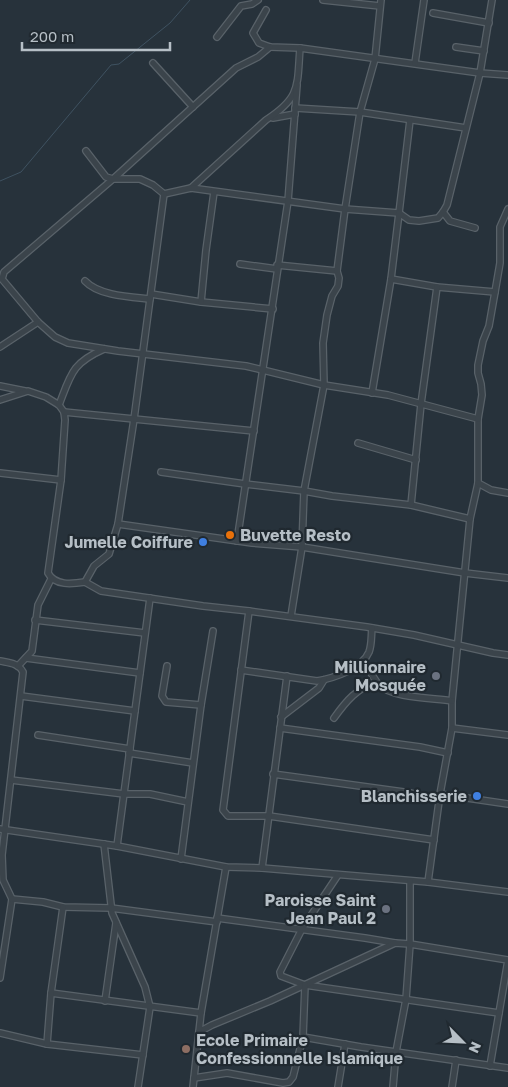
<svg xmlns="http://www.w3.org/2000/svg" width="508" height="1087" viewBox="0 0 508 1087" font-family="'Golos Text',sans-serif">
  <rect width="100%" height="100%" fill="#27323b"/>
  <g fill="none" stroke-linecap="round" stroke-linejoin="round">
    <path stroke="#3f5261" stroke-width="1" d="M0,181l21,-9 90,-107 8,-1 51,-41 20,-23"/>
    <g stroke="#596269" stroke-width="8">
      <g id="minor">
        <path d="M323,0l57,6"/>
        <path d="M266,10l-13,23 6,10 11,4 30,1 180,25 28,2"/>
        <path d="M433,13l56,10"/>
        <path d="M217,37l24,-31 11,-2 6,-4"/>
        <path d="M270,47l-12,10 -22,11 -123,111 -109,93 -2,7 36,43 17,15 13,6 50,8 128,15 78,19 64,10 90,24v64l-8,36 -18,182v27l-12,66 -12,88"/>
        <path d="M456,47l28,4"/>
        <path d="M153,63l40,44"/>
        <path d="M415,63l9,-63"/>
        <path d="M295,108l65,4 106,16"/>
        <path d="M273,118l22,-4"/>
        <path d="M86,151l20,26 7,2h27l13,6 11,9"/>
        <path d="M191,188l75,-68c35,-23 31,-33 34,-72"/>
        <path d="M164,194l27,-6 154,21 54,4 11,-93"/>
        <path d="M443,212l7,9 25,7"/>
        <path d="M240,264l37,5"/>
        <path d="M277,265l60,6"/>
        <path d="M391,279l46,8 58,5"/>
        <path d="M85,281c14,15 46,16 65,18"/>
        <path d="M151,294l50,8 72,7"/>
        <path d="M201,302l5,-52 8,-58"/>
        <path d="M0,347l38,-25"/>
        <path d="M0,386l25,5"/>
        <path d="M372,393l19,-114 8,-66 10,7 10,1 19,-3 5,-6 4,-7 33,-132 12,-73"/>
        <path d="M0,400l28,-9 18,6 13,8 5,7 1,8 -4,60 -13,93c7,13 24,11 37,9l9,-16 15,-12 9,-30 16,-105 30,-225"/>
        <path d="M59,405c12,-31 13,-42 45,-56"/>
        <path d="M64,412l190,19"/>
        <path d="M478,419l4,-24 -1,-11 -3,-11v-8l5,-24 6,-15 6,-34 5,-29v-36l8,-18"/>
        <path d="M358,443l58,17"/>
        <path d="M161,472l84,12 59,7 28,5 79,9 59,14"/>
        <path d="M0,473l61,7"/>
        <path d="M478,483l13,7 17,3"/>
        <path d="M411,505l10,-101 16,-117"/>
        <path d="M118,524l134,19 50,4 163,26 43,5"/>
        <path d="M237,541l51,-340 9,-116"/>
        <path d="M85,582l16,9 102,15 46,5 118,16 47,8 79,18 15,2"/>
        <path d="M249,611l-26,199 5,6h41l165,24"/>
        <path d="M291,616l11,-69 2,-56 20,-106 -1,-42 4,-28 5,-19 6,-10 1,-8 -2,-7 8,-62 15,-97 15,-53 6,-59"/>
        <path d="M35,620l110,13"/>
        <path d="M26,658l114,15"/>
        <path d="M0,661c10,2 18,2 23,11l-21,183 1,25 9,19 -12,79"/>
        <path d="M363,661c6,7 10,17 16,24 13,13 55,13 73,16"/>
        <path d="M18,666l14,-15 6,-46 13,-26"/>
        <path d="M167,666l-5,30 4,6 35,3"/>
        <path d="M241,670l76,11c17,-3 45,-12 52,-29 3,-8 2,-16 3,-24"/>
        <path d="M21,696l114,15"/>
        <path d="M281,717l38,-29 5,-8"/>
        <path d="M334,718c10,-14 25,-34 44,-34"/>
        <path d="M280,728l140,19 28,6"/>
        <path d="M452,728l56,7"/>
        <path d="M38,735l92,14"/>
        <path d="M129,753l64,10"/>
        <path d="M273,774l138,19 28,8"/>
        <path d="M11,780l113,14h26l38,8"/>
        <path d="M440,794l68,10"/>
        <path d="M0,829l117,17 109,21 36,1 166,14 80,10"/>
        <path d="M104,844l8,69 33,74 5,20 -12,80"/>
        <path d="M117,846l33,-248"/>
        <path d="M181,859l20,-154 12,-74"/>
        <path d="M262,868l25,-192"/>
        <path d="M338,875l-36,54 -22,43 1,4 24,9 194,28"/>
        <path d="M12,899l31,3 20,5 48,1 106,14"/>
        <path d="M217,918l148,20 30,5"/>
        <path d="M51,993l150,20"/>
        <path d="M105,1001l11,-78"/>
        <path d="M199,1032l13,-7 58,-24 125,-58 15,1 98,16 -18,106"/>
        <path d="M0,1033l47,11 96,11"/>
        <path d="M303,1037l58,10 147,21"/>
        <path d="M47,1044l4,-51 12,-86"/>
        <path d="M194,1078l33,-5 56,10 6,-1 4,-5 10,-40 2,-52"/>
        <path d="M193,1087l8,-74 25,-146"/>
        <path d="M338,1087l7,-43"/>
        <path d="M393,1087l3,-35 10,-53 4,-55v-63"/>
        <path d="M452,1087l4,-27"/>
      </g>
    </g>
    <use href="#minor" stroke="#3b444b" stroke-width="5.5"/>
  </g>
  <circle fill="#e8710a" stroke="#202930" stroke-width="2" cx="230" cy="535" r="5"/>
  <g fill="#3f7fe0" stroke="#202930" stroke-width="2">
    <circle cx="203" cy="542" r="5"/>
    <circle cx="477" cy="796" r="5"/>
  </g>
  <g fill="#6b7280" stroke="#202930" stroke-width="2">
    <circle cx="436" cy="676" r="5"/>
    <circle cx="386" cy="909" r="5"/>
  </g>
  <circle fill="#8d6e63" stroke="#202930" stroke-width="2" cx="186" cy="1049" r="5"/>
  <g text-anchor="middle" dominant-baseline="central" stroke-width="4.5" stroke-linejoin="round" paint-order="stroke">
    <g font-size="16" font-weight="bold" fill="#b6bfc6" stroke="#202930" text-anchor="end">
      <text x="240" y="535" text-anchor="start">Buvette Resto</text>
      <text x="193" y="542">Jumelle Coiffure</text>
      <text x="426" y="667">Millionnaire<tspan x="426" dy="18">Mosquée</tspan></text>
      <text x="467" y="796">Blanchisserie</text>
      <text x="376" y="900">Paroisse Saint<tspan x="376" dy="18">Jean Paul 2</tspan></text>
      <text x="196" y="1040" text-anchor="start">Ecole Primaire<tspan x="196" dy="18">Confessionnelle Islamique</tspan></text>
    </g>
  </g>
  <g transform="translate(463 1042) rotate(114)" stroke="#202930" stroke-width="4" paint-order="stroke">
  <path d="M0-4L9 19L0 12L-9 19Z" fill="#b6bfc6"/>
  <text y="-8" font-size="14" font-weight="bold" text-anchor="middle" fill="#b6bfc6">N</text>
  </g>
  <path d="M22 42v8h148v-8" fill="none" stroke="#b6bfc6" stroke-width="2.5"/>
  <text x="30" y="42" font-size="15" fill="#b6bfc6" stroke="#202930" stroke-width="4" paint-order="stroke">200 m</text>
</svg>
